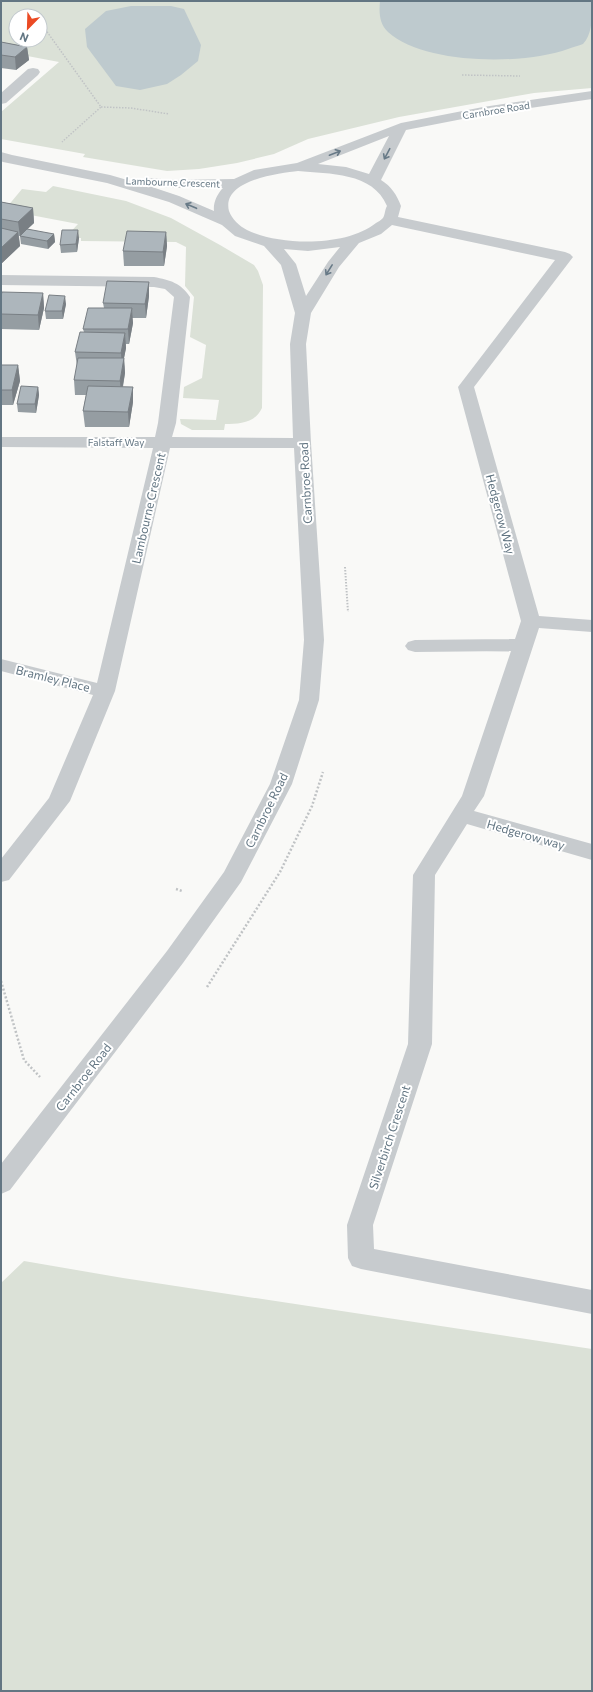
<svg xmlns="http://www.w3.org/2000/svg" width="593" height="1692" viewBox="0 0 593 1692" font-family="Commissioner,sans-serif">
  <rect width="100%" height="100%" fill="#f9f9f7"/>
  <g fill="#dbe1d7" fill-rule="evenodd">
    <path d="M1,1h591v87l-58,5 -135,24 -91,22 -34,15 -37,9 -38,6 -32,2 -84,-14 2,-3 -84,-15v-27l58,-50 -58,-11zM16,16h24v24h-24z"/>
    <path d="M53,186l73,15 45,17 49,27 34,20 4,6 5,14 -1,123c-7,15 -22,16 -37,16l-1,6h-32l-11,-6 -1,-5 36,1 3,-20 -36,-2 1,-11 18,-9 4,-33 -16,-8 4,-40 -9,-11 1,-39 -10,-5 -95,-1v-3h-16l13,-14 -58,-11 -19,-6h6l15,-18 24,3z"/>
    <path d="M24,1261l99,17 469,71v342h-591v-408z"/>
  </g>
  <g fill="#becace">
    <path d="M380,1h212c0,14 1,33 -9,43 -4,2 -11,3 -15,5 -43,16 -144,16 -180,-17 -9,-8 -9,-20 -8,-31z"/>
    <path d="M131,6h40l13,3 17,36 -3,16 -17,14 -14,9 -27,6 -24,-4 -29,-39 -2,-18 21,-18z"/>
  </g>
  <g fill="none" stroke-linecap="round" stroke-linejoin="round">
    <g stroke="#c0c3c5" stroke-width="1.5" stroke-dasharray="1.5 1.5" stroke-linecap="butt">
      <path d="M40,22l61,85 -39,35"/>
      <path d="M462,75l58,1"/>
      <path d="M101,107l30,1 38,6"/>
    </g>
    <path stroke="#c0c3c5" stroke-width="2" stroke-dasharray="1.5 1.5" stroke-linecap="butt" d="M345,567l3,45"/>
    <g stroke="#c0c3c5" stroke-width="2.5" stroke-dasharray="2 2" stroke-linecap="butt">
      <path d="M176,889l6,2"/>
      <path d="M1,981l23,79 16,17"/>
      <path d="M207,987l73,-115 32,-66 11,-34"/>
    </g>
    <g fill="#c7cbce" fill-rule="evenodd">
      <path d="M33,68l5,1 2,3 -2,3 -32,28 -5,1v-11l27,-24z"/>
      <path d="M592,91v8l-109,16 -77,15 -25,50c10,6 16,15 20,26l-3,11 167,35 5,2 3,3 -99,130 65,229 53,4v12l-53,-4 -55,168 -10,15 118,33v16l-125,-36 -32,51 -3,169 -59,181 1,24 218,41v24l-231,-45 -9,-3 -4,-8 -1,-33 61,-181 5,-169 49,-79 49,-145 -96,1 -7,-2 -3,-4 3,-4 7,-2 100,-1 6,-18 -63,-234 97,-127 -163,-35 -11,9 -22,9 -20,24 -28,46 -5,31 5,99 13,197 -5,60 -27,84 -51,98 -58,81 -173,227 -9,4v-30l166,-213 57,-79 46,-88 29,-84 5,-60 -10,-192h-124l-55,243 -45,110 -61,79 -8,2v-23l48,-61 44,-103 -92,-24v-12l96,24 56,-235 -152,-1v-10h154l3,-14 16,-126 -9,-8 -11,-2 -153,-2v-10l153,2c16,3 27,6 36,20l-14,126 -4,14 121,1 -3,-94 5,-31 -14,-48 -17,-19 -29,-10 -13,-11 -53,-23 -62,-19 -104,-21 -2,-1v-9l11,3 98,20 31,9 -1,-2 2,-3 5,-1 29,2 58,-1 20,-9 43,-7 104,-40 82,-16zM389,136l-20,38 -23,-7 -28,-3zM298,171c31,3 75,1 89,35 -2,3 -2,9 -4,12 -2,2 -5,4 -7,5 -30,24 -96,23 -129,7 -8,-4 -15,-11 -18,-19 -8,-31 51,-38 69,-40zM149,186l27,2h47c-6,6 -10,15 -9,23l-35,-15zM340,247l-12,15 -22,34 -10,-32 -12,-15 24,2z"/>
    </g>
  </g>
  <g fill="#959da2">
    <path d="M1,42l26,5 2,13 -13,10 -15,-2z"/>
    <path d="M1,202l32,6 1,15 -14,13h-1l1,10 -19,18z"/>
    <path d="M166,232l1,14 -3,20h-40l-1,-15z"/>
    <path d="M54,234l1,8 -7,7 -27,-5 -1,-8z"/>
    <path d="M79,238l-2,14 -16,1 -1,-8z"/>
    <path d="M149,282v14l-3,22h-14l1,5 -4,21h-3v4l-2,10 1,15 -2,14h10v15l-4,25h-44l-2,-16 3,-16h-11l-1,-15 3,-14 -2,-14 9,-20 -1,-3 21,-21 -1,-5z"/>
    <path d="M43,293l1,15 -5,22 -38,-1v-33z"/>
    <path d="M66,304l-3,15h-17l-1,-8z"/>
    <path d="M1,365h17l2,16 -7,24h-12z"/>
    <path d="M38,387l1,8 -3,18 -18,-1 -1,-8z"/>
  </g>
  <g fill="#797f84">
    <path d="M27,47l2,13 -13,10 -1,-13z"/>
    <path d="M33,208l1,15 -14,13 -2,-14z"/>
    <path d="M78,230l1,8 -2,14 -1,-8z"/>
    <path d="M18,232l2,14 -19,18v-16z"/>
    <path d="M166,232l1,14 -3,20 -1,-14z"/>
    <path d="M54,234l1,8 -7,7 -1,-8z"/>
    <path d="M149,282v14l-3,22 -1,-14z"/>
    <path d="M43,293l1,15 -5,22 -1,-15z"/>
    <path d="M65,296l1,8 -3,15 -1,-8z"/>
    <path d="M132,308l1,15 -4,21 -1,-15z"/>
    <path d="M125,333l1,15 -4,20 -1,-15z"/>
    <path d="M124,358l1,15 -4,23 -1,-15z"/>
    <path d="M18,365l2,16 -7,24 -1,-15z"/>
    <path d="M38,387l1,8 -3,18 -1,-9z"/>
    <path d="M133,387v15l-4,25 -1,-15z"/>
  </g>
  <g fill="#adb6bc" stroke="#797f84">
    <path d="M1,42l26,5 -12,10 -14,-2z"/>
    <path d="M1,202l32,6 -15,14 -17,-3z"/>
    <path d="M1,228l17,4 -17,16z"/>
    <path d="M27,229l27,5 -7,7 -27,-5z"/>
    <path d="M62,230h16l-2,14 -16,1z"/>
    <path d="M127,231l39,1 -3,20 -40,-1z"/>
    <path d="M107,281l42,1 -4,22 -42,-1z"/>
    <path d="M2,292l41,1 -5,22 -37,-1v-18z"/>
    <path d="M49,295l16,1 -3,15h-17z"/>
    <path d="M88,308h44l-4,21h-45z"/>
    <path d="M80,332l45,1 -4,20 -46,-1z"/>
    <path d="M78,358h46l-4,23 -46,-1z"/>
    <path d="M1,365h17l-6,25h-11z"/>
    <path d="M21,386l17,1 -3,17h-18z"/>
    <path d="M88,386l45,1 -5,25 -45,-1z"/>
  </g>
  <defs><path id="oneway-shaft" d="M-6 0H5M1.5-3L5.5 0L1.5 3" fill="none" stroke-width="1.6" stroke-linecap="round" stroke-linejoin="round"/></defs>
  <g stroke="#687a87">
    <use href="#oneway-shaft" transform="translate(335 153) rotate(-21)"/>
    <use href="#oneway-shaft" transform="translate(387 154) rotate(118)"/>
    <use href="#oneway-shaft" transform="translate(191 206) rotate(-157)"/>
    <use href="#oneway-shaft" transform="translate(329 270) rotate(122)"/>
  </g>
  <g text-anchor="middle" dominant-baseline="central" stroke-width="4" stroke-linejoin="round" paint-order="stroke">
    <g font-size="10" fill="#637683" stroke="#fff">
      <text transform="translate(496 110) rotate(-9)">Carnbroe Road</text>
      <text transform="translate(173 182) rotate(2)">Lambourne Crescent</text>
      <text x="116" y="442">Falstaff Way</text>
    </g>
    <g font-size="12" fill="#637683" stroke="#fff">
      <text transform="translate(305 483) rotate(-93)">Carnbroe Road</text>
      <text transform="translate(148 508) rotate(-77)">Lambourne Crescent</text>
      <text transform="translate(501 514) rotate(75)">Hedgerow Way</text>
      <text transform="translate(53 678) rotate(14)">Bramley Place</text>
      <text transform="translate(266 810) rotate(-64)">Carnbroe Road</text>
      <text transform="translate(526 834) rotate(16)">Hedgerow way</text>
      <text transform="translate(83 1077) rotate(-52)">Carnbroe Road</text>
      <text transform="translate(389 1137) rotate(-72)">Silverbirch Crescent</text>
    </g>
  </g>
  <rect width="593" height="1692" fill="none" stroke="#637683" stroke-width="4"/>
  <g transform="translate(28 28) rotate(203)"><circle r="19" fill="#ffffff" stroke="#c1c8cd"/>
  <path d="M0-3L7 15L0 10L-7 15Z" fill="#eb4a24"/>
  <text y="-6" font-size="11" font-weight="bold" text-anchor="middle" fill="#637683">N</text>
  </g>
</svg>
